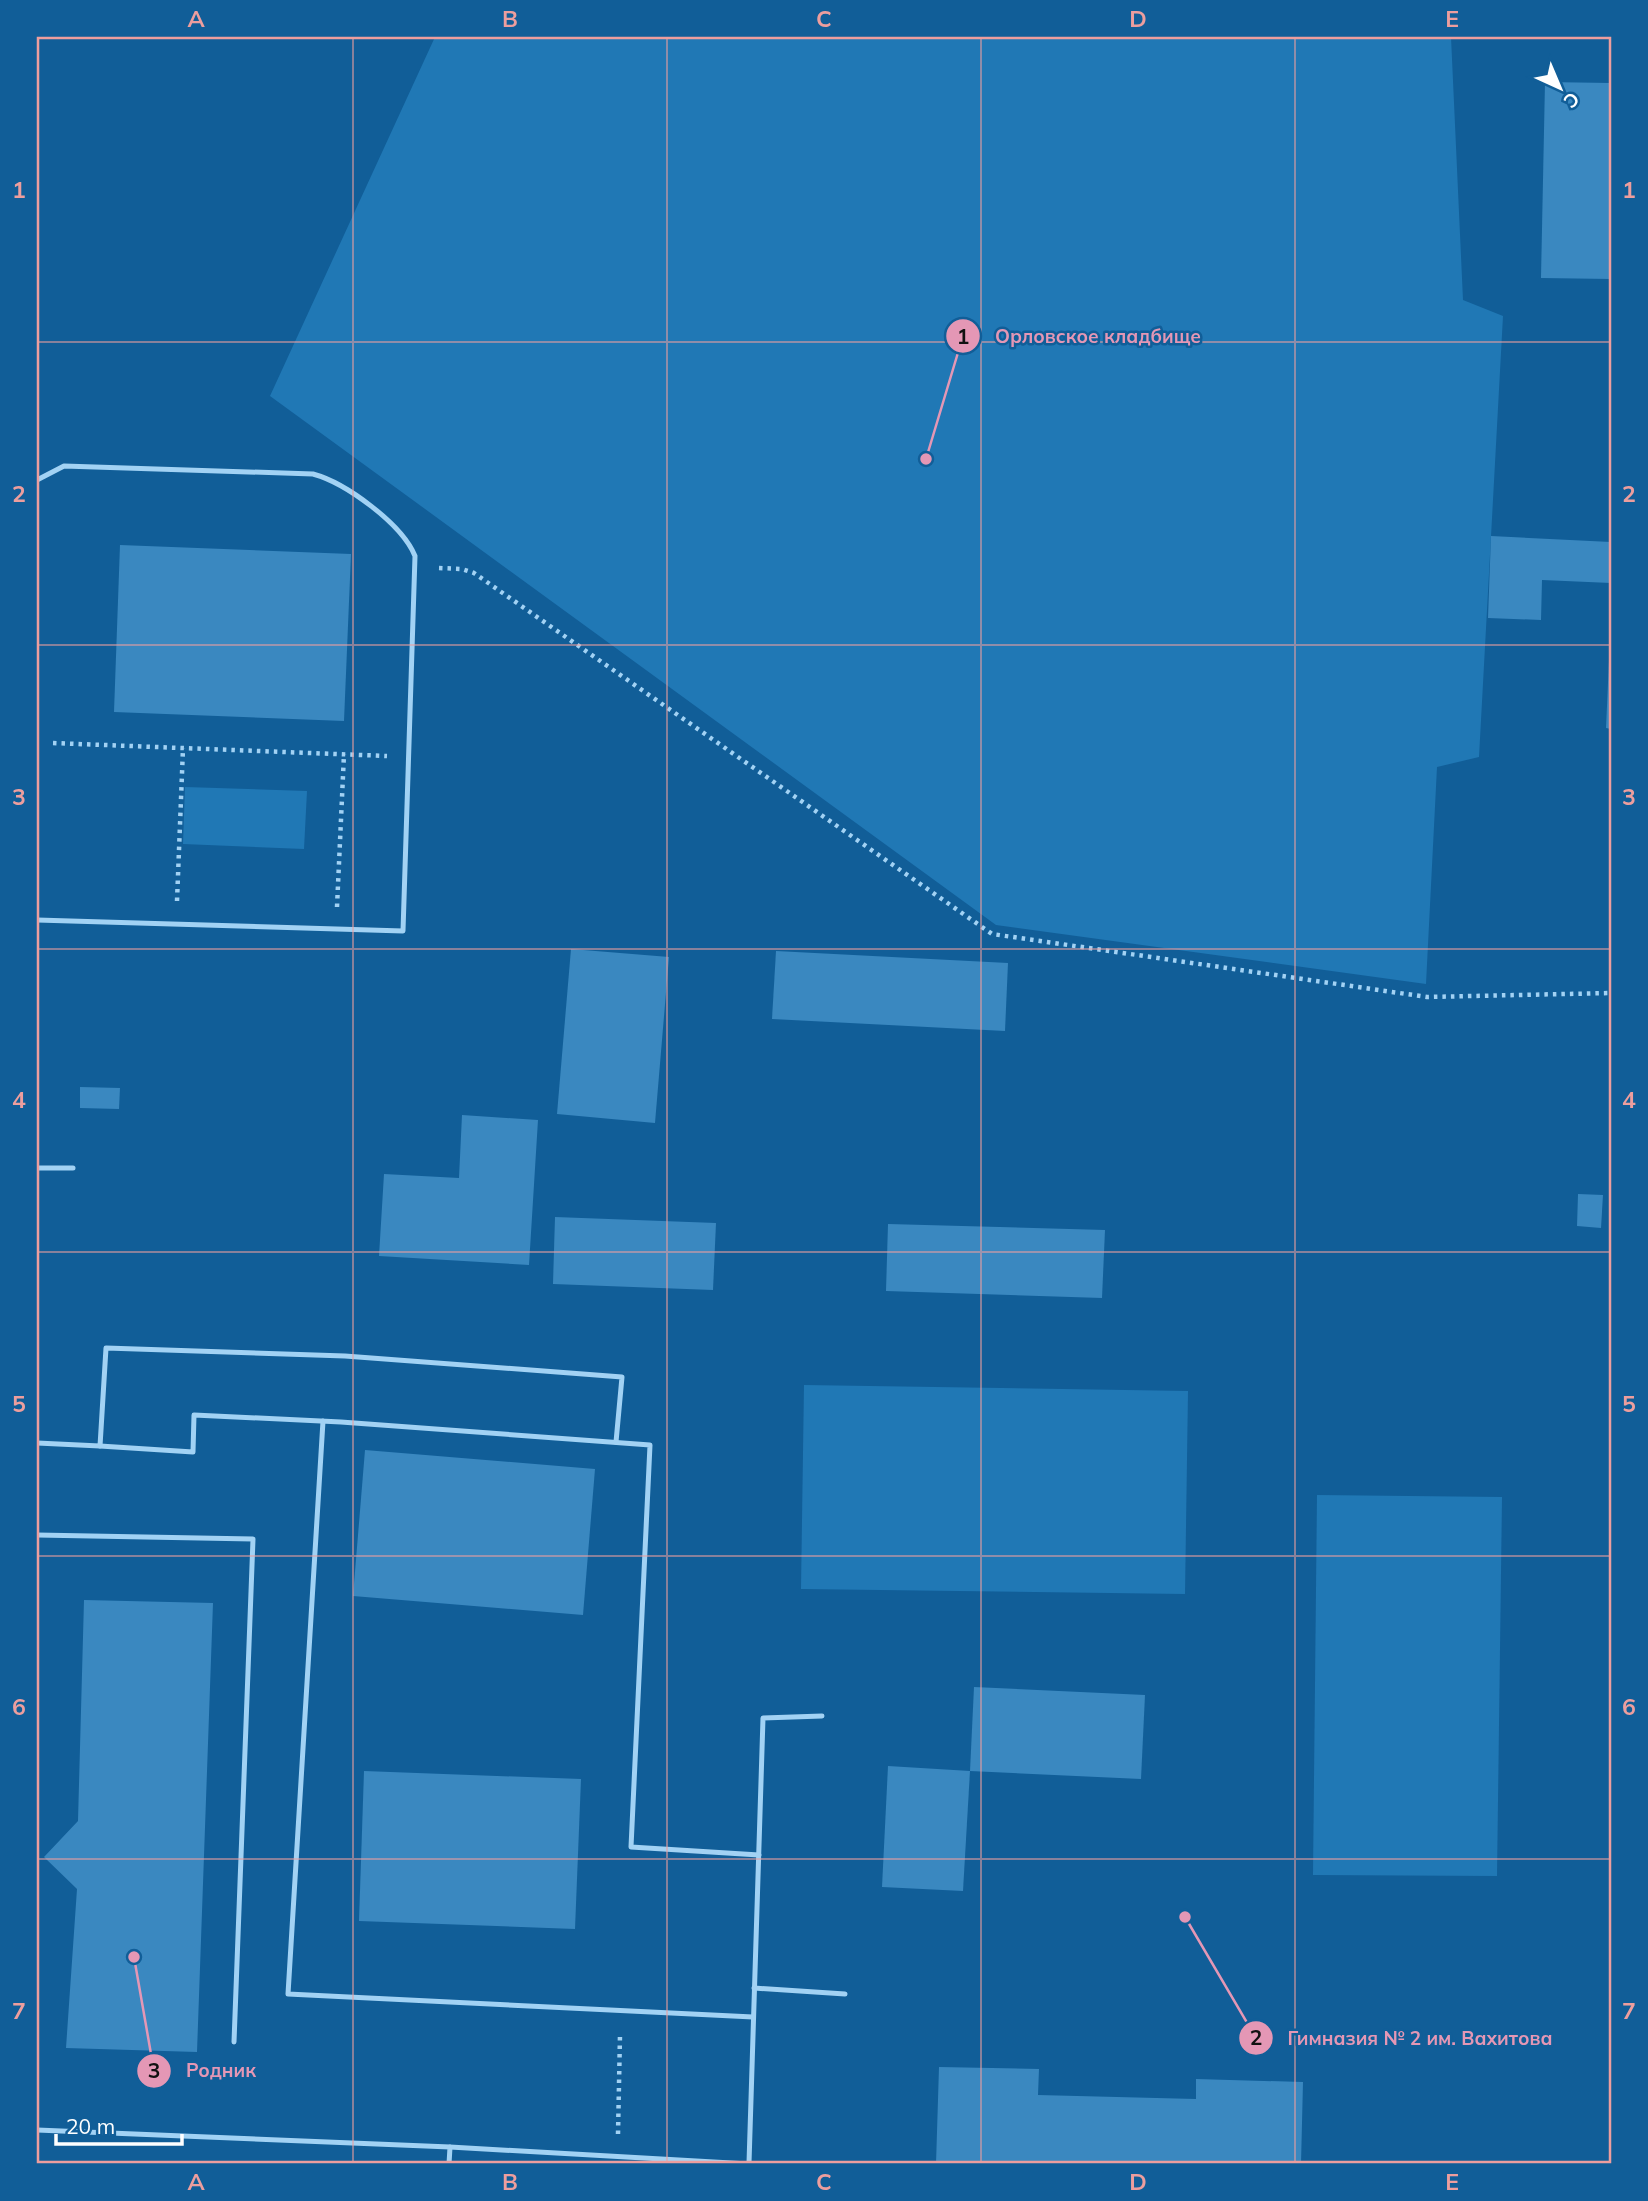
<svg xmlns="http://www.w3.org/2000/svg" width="1648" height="2201" viewBox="0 0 1648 2201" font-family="Mulish,sans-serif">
  <rect width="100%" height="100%" fill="#115e98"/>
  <g fill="#2078b5">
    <path d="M435,37h1016l12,263 40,16 -24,441 -42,10 -11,217 -430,-59 -726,-529z"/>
    <path d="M185,787l122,4 -3,58 -121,-5z"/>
    <path d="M804,1385l384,6 -3,203 -384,-5z"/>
    <path d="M1317,1495l185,2 -5,379 -184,-1z"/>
  </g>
  <g fill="#3a88c0">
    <path d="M1545,82l66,1v196l-70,-1z"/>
    <path d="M1491,536l120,6v41l-69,-3 -1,40 -53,-2z"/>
    <path d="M120,545l231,9 -7,167 -230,-9z"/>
    <path d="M1609,660l2,1v68l-5,-1z"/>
    <path d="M571,949l98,8 -14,166 -98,-9z"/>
    <path d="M776,951l232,12 -3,68 -233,-12z"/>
    <path d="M80,1087l40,1 -1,21 -39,-1z"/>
    <path d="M462,1115l76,5 -9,145 -150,-9 5,-82 75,4z"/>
    <path d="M1578,1194l25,1 -2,33 -24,-2z"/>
    <path d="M555,1217l161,6 -3,67 -160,-6z"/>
    <path d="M888,1224l217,6 -3,68 -216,-7z"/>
    <path d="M365,1450l230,19 -12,146 -230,-19z"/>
    <path d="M84,1600l129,3 -16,449 -131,-4 11,-159 -33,-32 34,-36z"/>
    <path d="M974,1687l171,8 -4,84 -171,-8z"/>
    <path d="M888,1766l82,5 -7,120 -81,-4z"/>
    <path d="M364,1771l217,8 -6,150 -216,-8z"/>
    <path d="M939,2067l100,2 -1,26 158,4v-20l107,3 -2,82h-365z"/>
  </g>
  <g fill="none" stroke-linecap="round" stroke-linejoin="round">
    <g stroke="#a2d2f4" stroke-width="4.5" stroke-dasharray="3.5 5" stroke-linecap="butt">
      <path d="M439,568l23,1 12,4 518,361 435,63 184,-4"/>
      <path d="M53,743l334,13"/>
      <path d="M177,901l6,-153"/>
      <path d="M337,907l7,-153"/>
      <path d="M618,2134l2,-99"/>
    </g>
    <g stroke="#a2d2f4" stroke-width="5">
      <path d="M37,480l27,-14 249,8c33,9 89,50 102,82l-12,375 -366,-11"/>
      <path d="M37,1168h36"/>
      <path d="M323,1421l-35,573 465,23"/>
      <path d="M37,1443l63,3 6,-98 239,8 277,21 -6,65"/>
      <path d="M100,1446l93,6 1,-37 147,7 309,23 -19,402 128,8"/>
      <path d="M37,1535l216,4 -19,503"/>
      <path d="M754,1988l91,6"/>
      <path d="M37,2130l413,17 -1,17"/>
      <path d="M450,2147l299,17"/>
      <path d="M749,2163l14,-445 59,-2"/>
    </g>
  </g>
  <path fill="none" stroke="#ed9e9e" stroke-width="2" stroke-opacity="0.55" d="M353,37v2127M667,37v2127M981,37v2127M1295,37v2127M37,342h1574M37,645h1574M37,949h1574M37,1252h1574M37,1556h1574M37,1859h1574"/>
  <path fill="none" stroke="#e497b5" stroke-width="2.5" d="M926 459L963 336M1185 1917L1256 2038M134 1957L154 2071"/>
  <g fill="#e497b5" stroke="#115e98" stroke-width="2.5">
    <circle cx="926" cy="459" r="7"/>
    <circle cx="1185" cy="1917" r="7"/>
    <circle cx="134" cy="1957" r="7"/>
    <circle cx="963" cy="336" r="18"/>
    <circle cx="1256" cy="2038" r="18"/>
    <circle cx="154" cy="2071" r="18"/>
  </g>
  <g font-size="21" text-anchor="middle" font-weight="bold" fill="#111">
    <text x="963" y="344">1</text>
    <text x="1256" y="2045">2</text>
    <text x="154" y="2078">3</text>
  </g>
  <g font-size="19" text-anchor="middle" font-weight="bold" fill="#e497b5" stroke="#115e98" stroke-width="5" stroke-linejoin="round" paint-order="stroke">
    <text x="1098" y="343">Орловское кладбище</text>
    <text x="1420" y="2045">Гимназия № 2 им. Вахитова</text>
    <text x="221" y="2077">Родник</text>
  </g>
  <rect width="1648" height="2201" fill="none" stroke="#115e98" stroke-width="77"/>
  <g transform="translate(1560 88) rotate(136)" stroke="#115e98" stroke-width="5" paint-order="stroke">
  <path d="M0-5L12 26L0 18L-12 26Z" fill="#ffffff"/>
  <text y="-10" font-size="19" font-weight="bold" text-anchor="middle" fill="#ffffff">С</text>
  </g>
  <path d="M56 2134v10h126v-10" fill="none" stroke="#ffffff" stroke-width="3.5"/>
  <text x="66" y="2134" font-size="21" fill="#ffffff" stroke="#115e98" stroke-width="5" paint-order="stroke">20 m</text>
  <rect x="38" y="38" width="1572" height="2124" fill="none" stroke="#ed9e9e" stroke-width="2.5"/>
  <g font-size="23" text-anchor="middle" font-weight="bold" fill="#ed9e9e">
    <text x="196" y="27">A</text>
    <text x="510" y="27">B</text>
    <text x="824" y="27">C</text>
    <text x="1138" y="27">D</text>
    <text x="1452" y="27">E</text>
    <text x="19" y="198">1</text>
    <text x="1629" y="198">1</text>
    <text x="19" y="502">2</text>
    <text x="1629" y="502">2</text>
    <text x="19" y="805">3</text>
    <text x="1629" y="805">3</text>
    <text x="19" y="1108">4</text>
    <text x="1629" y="1108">4</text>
    <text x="19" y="1412">5</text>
    <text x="1629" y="1412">5</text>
    <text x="19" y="1715">6</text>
    <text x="1629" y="1715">6</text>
    <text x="19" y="2019">7</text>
    <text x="1629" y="2019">7</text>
    <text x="196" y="2190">A</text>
    <text x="510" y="2190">B</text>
    <text x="824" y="2190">C</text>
    <text x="1138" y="2190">D</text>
    <text x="1452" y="2190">E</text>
  </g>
</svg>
